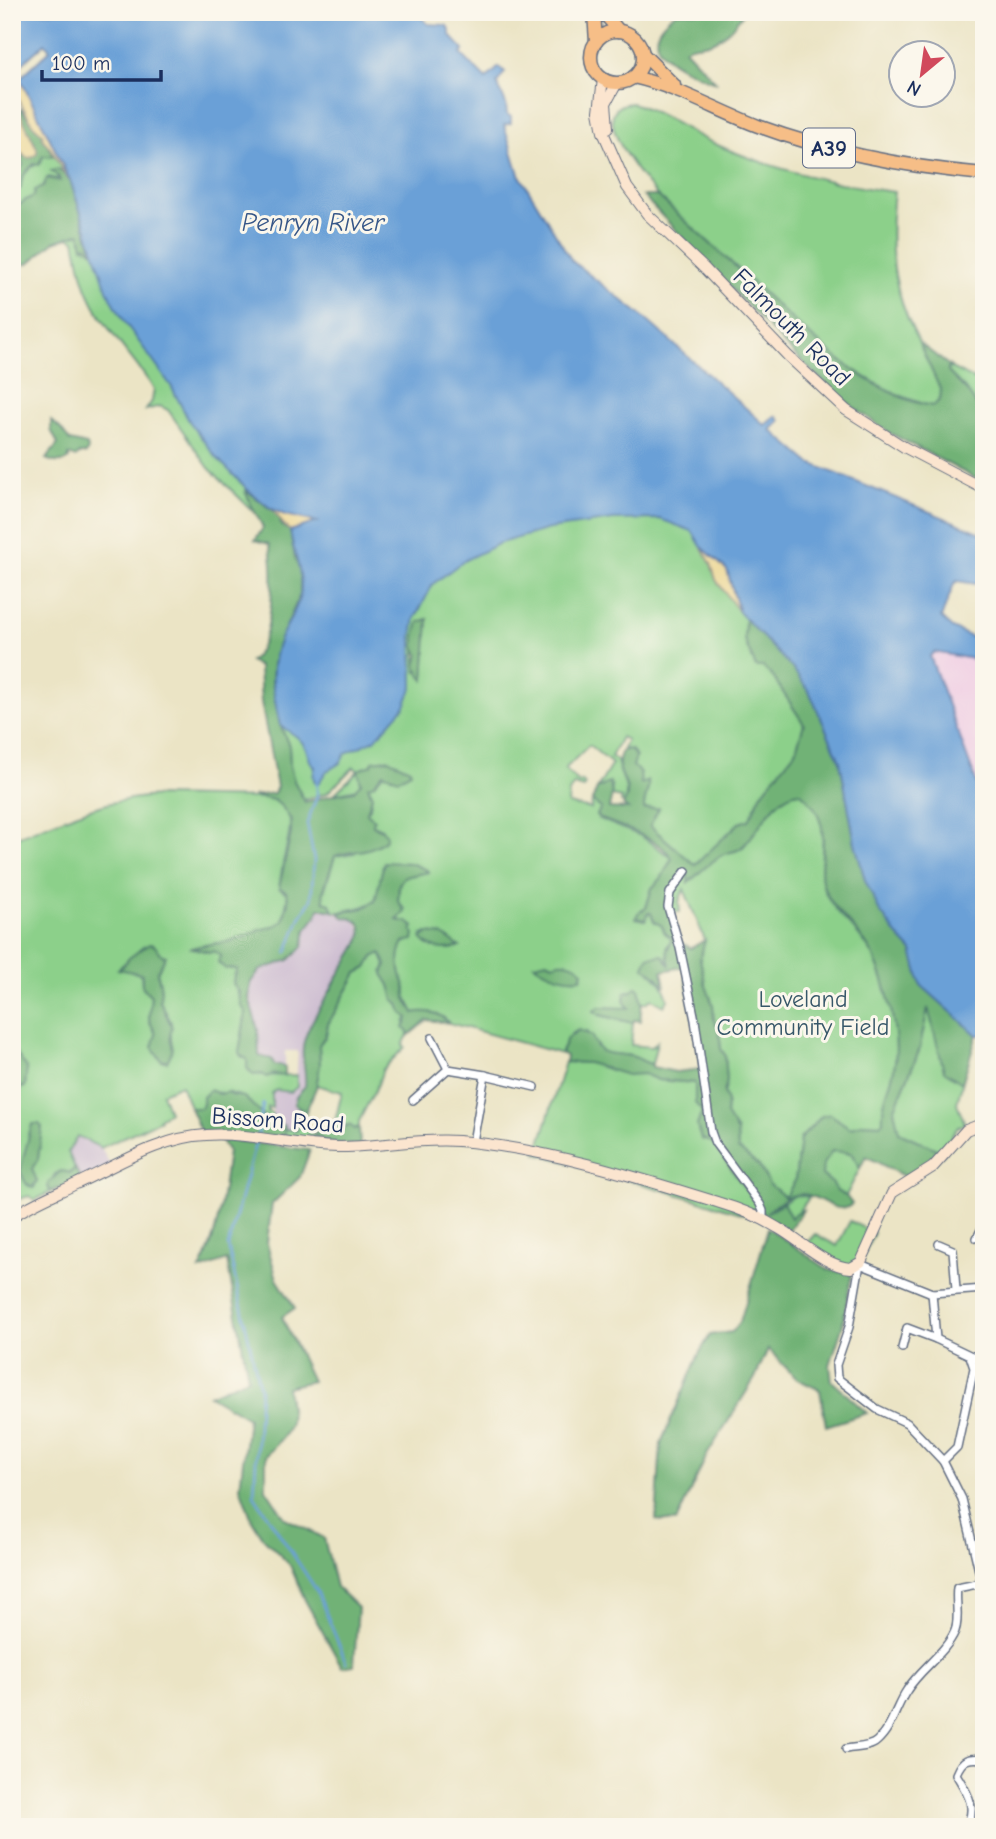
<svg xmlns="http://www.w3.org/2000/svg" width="996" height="1839" viewBox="0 0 996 1839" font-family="'Comic Neue',sans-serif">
  <rect width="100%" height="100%" fill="#fbf7ec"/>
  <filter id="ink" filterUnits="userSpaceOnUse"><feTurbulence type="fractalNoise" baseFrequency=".0143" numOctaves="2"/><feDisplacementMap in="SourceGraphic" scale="14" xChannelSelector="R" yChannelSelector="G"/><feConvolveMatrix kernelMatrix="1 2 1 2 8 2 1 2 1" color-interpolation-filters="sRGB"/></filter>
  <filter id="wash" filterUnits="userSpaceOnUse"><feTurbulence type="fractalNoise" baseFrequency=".00686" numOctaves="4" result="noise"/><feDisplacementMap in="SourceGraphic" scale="28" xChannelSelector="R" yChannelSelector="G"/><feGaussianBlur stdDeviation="1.57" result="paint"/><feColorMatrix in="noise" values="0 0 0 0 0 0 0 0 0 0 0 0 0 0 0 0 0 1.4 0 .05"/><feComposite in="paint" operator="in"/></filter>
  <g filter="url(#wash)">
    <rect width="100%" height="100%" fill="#ebe4c5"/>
    <path fill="#f0d0e4" d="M931,652l53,9v142l-54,-143z"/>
    <g fill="#cebed1">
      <path d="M319,908l14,3 10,6 12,2 5,9 1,7 -3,10 -38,62 -17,37 -1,18 4,21 -2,6 -7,6 -3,11 6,3 1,3 -4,19 -12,-2 -1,-3 -11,-7 -2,-20 3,-8 17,1 5,-4 2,-37h-13v17l-26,-12 -2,-26 -8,-38 2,-10 6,-11 38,-15 10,-13 1,-13 10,-13z"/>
      <path d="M77,1136l24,12 10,19 -29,14 -15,-29z"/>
    </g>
    <g fill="#8cd08a" stroke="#548074" stroke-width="2" fill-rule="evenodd">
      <path d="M12,12h74l353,433 465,154 80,288v148h-7l-137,-274 -95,-142 -1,20 12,28h7l10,10 31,47 -8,26 -34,43 -13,27 -10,3 -43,43 -46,-40 7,-16h-13c-1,-11 6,-19 3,-28l-6,2 -8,-15 1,-17 -8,-3 -4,2 5,-11 -6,-3 -10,20 6,3c3,19 12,22 8,42h-4l1,-4 -11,-2 1,-10 -15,3 15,-25 -23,-19 -24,24 14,14 3,-2 3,4 -2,3 -9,-3 -5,7 -1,12 23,5 1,-8 9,7 -4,7 2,4 42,17 31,22 -11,21 -9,9 -6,20 -8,5 -1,5 8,2 3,-7h3l3,8 8,5 3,7 7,5 -5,9 3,20 -8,-11 -14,1 -4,10c11,9 20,15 24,33l-4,6 -12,-7 -6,4h-4l-3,-16h-3l-4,4h-5l-3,7 5,11 -30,-2 -4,3 5,5 33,8 -2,22 21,2 5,-5 -5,22 -8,-1 -12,-7 -29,-3 -17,-22 -3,2 -4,-3 -7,3 -11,17 1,4 -113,-31c-8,-11 -24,-12 -35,-10l-8,-16v-9l-6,-16 -2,-13 4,-15 11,-6 -1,-8 2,-3 -6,-5 -11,-2 5,-5 3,-6 -7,-8 2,-20 4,-4 24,-5 -1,-2 -17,-7 -26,-1c-9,32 3,41 -35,48 -8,1 -9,4 -16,1l-3,-7 -6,-3 -1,-6 12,-39 19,-3 28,-24 -9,-4 -7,-12 4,-5 2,-15 -4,-7 6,-2 9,-11 20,3 5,-3 -20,-14 -14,2 -2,4 -12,9 1,10 -4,5 -23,5 24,-23 -4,-4 -27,26 -24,7 -9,-19 -4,-15 -1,-20 -9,-21 18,-121 -8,-73 20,-8 -40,-15 -24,-14 8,14v4l-45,-44 -41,-58 -8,-4 -14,4 6,-9 2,-12c-21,-32 -50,-60 -65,-95 -8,-17 -10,-36 -14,-54l-7,-3 12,-4 2,10 4,5 -7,-44 -20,-50 -9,-104 -5,-7 -31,28 -2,-1zM428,619l-4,60 -4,-10 -3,2c-3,-13 0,-35 2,-49zM428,933l15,2 16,12c-17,5 -25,-1 -37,-12zM547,961l6,3h18l12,9 -2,5c-14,2 -35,-5 -45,-13z"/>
      <path d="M632,103c30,9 55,29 83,41 56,25 119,40 179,48 -5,46 -4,83 14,127 9,22 22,42 30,64 4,10 5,16 -5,23l-5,-1c-77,-21 -134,-84 -190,-136 -27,-25 -54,-49 -80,-73 -13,-13 -77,-90 -26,-93z"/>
      <path d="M52,152c3,5 10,16 11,22h-7l4,6 -11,-3 -6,10 -9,6v3c-10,4 -15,9 -22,15v-22l9,-1c-1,-12 8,-23 20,-25l2,-7 9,-1z"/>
      <path d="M949,367l35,17v32l-18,-26 -18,-18z"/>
      <path d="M800,792c38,30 15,56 23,94 6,24 38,46 50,69 14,30 28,81 21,115 -4,21 -12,27 -11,51l-3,3 -17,-1 -13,5 -16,-11 -12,-1 -22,23 -5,42 -13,21 2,-5 -15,-13 -8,-15 -23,-20 -1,-17 -11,-16 1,-14 -3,-9 3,-12 -2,-26 -4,-6 -2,-20 -5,-9 -1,-15 -8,-22 -5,-24 5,-19 -21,-51 -5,13 1,10h-9l-3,-9 19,-33 2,12c10,-9 22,-21 34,-28 7,-3 13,-1 20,-7 16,-16 32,-54 57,-55z"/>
      <path d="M161,796l106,2c32,8 23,33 18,56 -3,11 -4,23 -6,34l9,6 -5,27c-8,7 -16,6 -25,10 -10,4 -21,9 -32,11 -12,2 -22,2 -33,6l16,4 5,-1 7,5 -3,7 8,6 11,-1 -4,13c5,10 6,22 13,31l-7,40 2,4 6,3v9l4,5c15,4 30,2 46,2v12l-6,5 -15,-2 -4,4v14l-4,-1v5l3,1 2,6 5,3 -6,1c-8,-7 -22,-22 -30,-26 -10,-6 -21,-2 -32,-6l-7,6 1,7 -3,4 -10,1 -10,-24 -19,8 7,19 -10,6 1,2 -59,28 -24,-12 -9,16 7,16 -5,5 -9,-2 -6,3 -7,12 5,5 -18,9 -6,-4 -17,5v-115l6,3 7,-2c5,-29 -11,-27 -13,-44 -2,-38 -1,-77 0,-114 1,-31 7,-61 5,-92 47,-19 93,-40 144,-41zM144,946l21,10 -8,16 3,11v18l11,21v31l-4,8h-5l-8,-10 2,-17 -7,-14 2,-24 -9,-10 -1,-12 -22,-6zM42,1127l-4,32 -7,10 6,12 -3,7 -7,-3 -7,-14 9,-31 -1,-7z"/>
      <path d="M379,953h2l5,11 -3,8 7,13 4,15 5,4 2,7 7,7 -3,4 2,10 2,1 -6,12 2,2 -22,22 -5,15 -19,37v6l-4,2 -6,-4 -15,1 8,-34 -26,-7 4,-20 -1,-20 7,-9 2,-12 29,-51 10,-5 6,-11z"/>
      <path d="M928,1006l42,48 -13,49 8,21 -7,3 -18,24 -41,-19 -5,-22 25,-59z"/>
      <path d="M565,1062l25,1 37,11h17l14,6 37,3 1,20 6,8 -5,15 4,13 11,3 48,62 2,15 -225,-66z"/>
      <path d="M298,1107h5l3,4 -2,18 18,11 -2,3 -37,-8 2,-6 12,2 4,-19z"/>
      <path d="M835,1150l16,3 9,15 -14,28 -8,-3 -5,-9 -11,-9c0,-10 3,-21 13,-25z"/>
      <path d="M796,1195l13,2c-5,10 -11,14 -19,22l-7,-16z"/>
      <path d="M850,1221l24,12 -15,31 -12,3 -42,-22 10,-11 22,12z"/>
    </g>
    <g fill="#71b276" stroke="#46706a" stroke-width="2" fill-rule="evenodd">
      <path d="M677,12h67c-9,13 -20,27 -36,31 -9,3 -16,0 -23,6l32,34c-34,-14 -92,-36 -40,-71z"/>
      <path d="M21,109l21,24 1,7 4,3 6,12 -2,2 -8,-1 -4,9 -5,-1c-8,8 -14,13 -13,24l-5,3 -4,-2v-13l11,-11 -4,-12 6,4 11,-11 -17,-33z"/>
      <path d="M58,169l12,11 23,72 -7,-7 -3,2 -3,-14 -26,9 -25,21 -12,3 -1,6 6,6 -10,7v-74c7,-6 12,-11 22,-15l1,-6 8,-3 4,-9 13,3 -1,-4 -8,-6z"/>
      <path d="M643,196h15c26,24 53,48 79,72 49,45 128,129 196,138l7,-6 1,-9 -22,-48 32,24 -3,1v4l18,18 18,26v67l-96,-51 -46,-33 -48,-45z"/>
      <path d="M51,421l9,7 10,13 17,4 1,4 -2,5h-6l-5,3 -6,-2v4c-6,5 -16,3 -23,0l12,-15 -7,-14z"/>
      <path d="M246,490l32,25 3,10 9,6 5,27 5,13v24l-20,45 -7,24 -1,19 8,42 9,21 1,20 4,15 11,21c17,-4 32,-9 49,-11l7,-8 -3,-13 14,-5 1,-4 15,-2 22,10 1,3 -13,7 -15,-6 -9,11 -6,2 4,10 -5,17 7,6 -1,6 13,8v6c-15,14 -34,11 -51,17l-12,36 1,9 6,3 3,7 -14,-3 -3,9 -10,13 -3,17 -14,13 -29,10 -9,12 -2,16 9,32 1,26 13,3 2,6h6l5,3v7l-2,1 -9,-2 -7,3 -5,-3 -9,1 -6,-7v-9l-6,-3 -2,-4 7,-40 -5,-6 -2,-14 -6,-8 4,-15h-11l-8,-7 3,-6 -7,-5 -4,1 -18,-4c12,-4 22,-4 34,-6 10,-2 22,-7 31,-11 9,-4 18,-3 26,-10l5,-19 -1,-10 -8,-4 12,-55v-13l-9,-13 -8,-7 -21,-4 21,-3 3,-6 -16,-85 -2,-35 -9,-6c23,-14 26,-93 19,-117l-14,-4 8,-12c-5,-13 -15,-25 -17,-38z"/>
      <path d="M746,618l47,51 17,24 30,68 15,82 10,37 32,55 15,16 9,34 56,50 -15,48 -18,-12 -16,-63 -9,43 -25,59 5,22 46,21 -34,27 -45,-24 -6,12 -9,-15 -19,-2 -9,13 -1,11 11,9 3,7 10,5 6,8c-16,15 -36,-15 -56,-9 -11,2 -21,11 -30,18l17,-10 8,15 4,-5 8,-3 -16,22 -23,-17 -52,-73 -11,-3 -4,-13 5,-15 -7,-8v-20l-37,-3 -14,-6 -17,1 -39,-12 -23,-1 1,-6 -5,-3 6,-15 12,-8 13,6c7,23 18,15 38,20 9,1 13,7 22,8v3l24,5 26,-3 -18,-102 -22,4 3,16 -8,-10 -13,-10 4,-10 15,-2 7,11 -3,-15 5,-13 -7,-5 -3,-7 -8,-5 -3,-8h-3l-3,7 -9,-2 2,-5 8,-5 6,-20 9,-9 11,-21c-12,-19 -52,-32 -73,-40l-2,-3 4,-7 -9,-7 5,-12 13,-7 2,13 -3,13 19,1 -5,-4c14,-21 -13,-32 -1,-54l8,-2 6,8 -3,9 7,7 1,11 7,-3c2,10 -5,18 -4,28l15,-1 -9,18 45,39 44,-42 10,-3 13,-27 34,-43 8,-26 -31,-47 -10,-10h-7l-12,-28zM800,792c23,19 25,39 22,67 -1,9 -2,18 1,26 10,28 37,44 50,70 14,30 28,81 21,114 -4,21 -12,29 -11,52l-3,3 -17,-1 -13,5 -20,-14 -8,2 -22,23 -5,42 -10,16 -16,-13 -10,-18 -21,-17 -1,-17 -11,-17 1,-13 -3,-9 3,-12 -2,-26 -4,-6 -2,-20 -5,-9 -1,-15 -8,-22 -5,-24 5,-19 -14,8 -12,-6 -11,-44 20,-26v11c10,-9 22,-21 34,-28 7,-4 14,-2 20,-8 17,-15 32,-54 58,-55z"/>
      <path d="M428,619l-4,61 -4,-5 -1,-5 -2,2 -1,-7 3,-10 -4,-9v-10l4,-14z"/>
      <path d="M384,862l26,1 17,7 1,2 -24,5 -5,7 -1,17 7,11 -8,8 11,2 6,5 -2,3 2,4 -1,6 -9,2c-8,15 -5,29 1,44 1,4 0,8 1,12 1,5 6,9 8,15 11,-3 26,-1 35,10l-22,-3 -19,16 1,-3 -5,-5 4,-10 -6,-5 -3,-9 -5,-4 -4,-15 -7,-11 3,-9 -5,-12 -8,4 -6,11 -10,5 -29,51 -3,12 -6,9 1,20 -4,23 -10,23 -12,-7 2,-7 9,-11c2,-17 -6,-31 0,-48 7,-22 22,-38 31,-58 6,-15 50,-60 7,-63l-4,-4 24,-5 12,-7z"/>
      <path d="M428,933l15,2 17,12c-13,3 -30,4 -39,-9z"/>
      <path d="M149,944l5,1 8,10 4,1 -9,16 4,16 -1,13 12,26 -2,9 3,13 -6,13 -2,-2 -3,1 -10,-14 4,-13 -7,-14 2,-24 -9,-10v-12l-24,-5 5,-3 6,-8z"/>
      <path d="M547,961l6,3c10,-5 22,-1 30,7l-2,7c-16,2 -35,-5 -47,-14z"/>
      <path d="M636,987l3,1 3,15 -2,18 -6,-1 -1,3 -33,-8 -6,-4 5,-4 30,1 -5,-7 1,-8 7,-2z"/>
      <path d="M12,1038l1,11 14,19 -2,19h-3l-2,2 -8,-3z"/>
      <path d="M210,1090l9,4 10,-2 2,3 13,2 26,25h7l7,4 1,11 -83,-2 -12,-27h11l2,-4v-7z"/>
      <path d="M32,1124h7l3,3 -4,32 -6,10 5,12 -5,7 -7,-6 -5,-11z"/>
      <path d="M332,1125l13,2 4,-2 6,4 4,-2 1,19 -40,-3 2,-3 -8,-6 1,-2z"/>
      <path d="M220,1139l90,11 -10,27 -28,27 -4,30 -1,10 10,35 18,29 -13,9 30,64 -25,6c6,41 7,38 -21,69v33l19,29 39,20 12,49 22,21 -4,57 -12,2 -37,-67 -15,-35 -27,-27 -11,-18 -12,-33 8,-69 -39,-23 39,-17 -21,-118 -27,10c20,-39 22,-76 28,-118z"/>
      <path d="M75,1168l7,13 -30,10 -3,-1 -1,-7c10,-6 8,-16 22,-10z"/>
      <path d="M768,1228l61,42 23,3 -10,55 -12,37 2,16 35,32 -41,13 -6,-36 -23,-11 -29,-30 -13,29 -48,77 -31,67 -20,-2 5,-77 38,-89 11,-19 22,-3 8,-10z"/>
    </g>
    <g fill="#eeda9e" stroke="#84847e" stroke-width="2">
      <path d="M12,70l7,6 51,104c-12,-11 -15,-31 -27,-40l-1,-7 -9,-8 -21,-37 4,-5 -4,-4z"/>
      <path d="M12,106l9,9 16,34v5l-7,4 -5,-1 -13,-15z"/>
      <path d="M270,508l15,7 32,7 -27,9c-9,-7 -11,-15 -20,-23z"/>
      <path d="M701,546l26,24 12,42 -23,-32 -5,-16z"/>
    </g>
    <path fill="#6ba0d7" stroke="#43689a" stroke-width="2" d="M12,12h405l11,12 18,1 4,4v6l14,15 -3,4 25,25 13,-12 6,5 -8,11 9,21 1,10 4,3v6l-7,2 15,49 53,87 69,54 124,110 11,-9 4,5 -9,9 39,33 174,71v51l-27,-4 -3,3 -13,34 11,10 32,15v18l-50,-9 -4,4 54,147v232h-7l-56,-50 -9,-34 -15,-16 -18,-25 -14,-30 -10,-37 -15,-82 -30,-68 -17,-24 -54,-57 -12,-42 -26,-24 -9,-15 -32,-12 -47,1 -64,9 -49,14 -37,18 -30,23 -18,34 -3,18 1,50 -8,20 -30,34 -29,13 -6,10 -14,9 -9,13c-5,-6 -4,-11 -2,-18 -8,-6 -5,-12 -10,-20 -5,-11 -17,-15 -25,-22 -7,-30 -12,-57 0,-86 6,-14 17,-28 20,-44 4,-20 -7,-43 -10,-64l27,-9 -32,-7 -15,-7 -22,-18 -32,-33 -27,-36 -18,-35 -47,-65 -16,-29 -38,-112 -50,-102 30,-28 -5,-7 -31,28 -2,-1z"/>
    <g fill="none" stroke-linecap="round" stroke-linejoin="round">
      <g stroke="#6ba0d7" stroke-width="2.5">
        <path d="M287,952l13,-34 11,-18 3,-40 -7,-37 10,-27v-13"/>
        <path d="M258,1134l5,-30"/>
        <path d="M256,1141l-28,105 32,143 -6,106 63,96 29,71"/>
      </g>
    </g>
  </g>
  <g filter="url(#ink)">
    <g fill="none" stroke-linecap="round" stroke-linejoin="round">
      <g stroke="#646e82" stroke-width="10">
        <g id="street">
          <path d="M686,871l-16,22 -2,14 12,41 15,72 16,112 4,11 45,61 3,7v8"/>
          <path d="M432,1038l16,31"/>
          <path d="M485,1075l50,12"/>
          <path d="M413,1100l35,-31 37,6 -12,67"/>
          <path d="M984,1224l-7,14 7,4"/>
          <path d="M939,1244l14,6 3,40"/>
          <path d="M984,1289l-52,4 -72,-29 -11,63 -13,38 1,13 40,31 30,14 36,38 19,38 22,93"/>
          <path d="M932,1293l4,46 48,23"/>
          <path d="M902,1348l5,-20 29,11"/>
          <path d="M943,1461l14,-14 17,-79 -4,-12"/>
          <path d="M846,1749c10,-2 24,-1 31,-8 15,-13 19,-35 30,-51 13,-21 38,-36 48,-59 5,-13 0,-29 2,-43l25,-5"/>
          <path d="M965,1827c14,-19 1,-36 -9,-53 6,-15 12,-17 28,-15"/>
        </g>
      </g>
      <g stroke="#646e82" stroke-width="12">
        <g id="secondary">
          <path d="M603,79l-4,32 4,21 24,55 20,27 58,55 83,87 58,54 58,37 80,42"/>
          <path d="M608,128l-2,-25 11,-20"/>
          <path d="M12,1217c20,-14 44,-23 66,-34 39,-18 83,-46 128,-48 43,-3 87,11 131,12 41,0 81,-9 121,-6 87,7 179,36 262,62 20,6 40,14 58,25 23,13 47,38 73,40l10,-6 31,-69 41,-26 33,-37 18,-7"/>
        </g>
      </g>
      <g stroke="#646e82" stroke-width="15">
        <g id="highway">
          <path d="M594,12l2,30"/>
          <path d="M603,12l16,19"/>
          <circle cx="617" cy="57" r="26"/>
          <path d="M643,54l31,31"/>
          <path d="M633,77c45,10 83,33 125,49 73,27 149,41 226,48"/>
        </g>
      </g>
      <use href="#street" stroke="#fff" stroke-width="7"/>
      <use href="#secondary" stroke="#fbe5cf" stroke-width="10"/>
      <use href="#highway" stroke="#f6be87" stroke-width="12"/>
    </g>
  </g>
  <g text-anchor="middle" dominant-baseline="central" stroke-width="6" stroke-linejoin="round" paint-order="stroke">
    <rect fill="#fbf7ec" stroke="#5e6b89" stroke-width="2" x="803" y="128.5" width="52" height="39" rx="5"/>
    <g font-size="23" font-weight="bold" fill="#1b2f5e">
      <text x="829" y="148">A39</text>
    </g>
    <g font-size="24" fill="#1b2f5e" stroke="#fbf7ec">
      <text transform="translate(792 327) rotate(45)">Falmouth Road</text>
      <text transform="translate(278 1120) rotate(4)">Bissom Road</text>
    </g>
    <g font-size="24" fill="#375769" stroke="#fbf7ec">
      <text x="803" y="999">Loveland<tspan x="803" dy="28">Community Field</tspan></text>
    </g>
    <g font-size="26" font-style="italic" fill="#375788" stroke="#fbf7ec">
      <text x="313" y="223">Penryn River</text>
    </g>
  </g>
  <rect width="996" height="1839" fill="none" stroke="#fbf7ec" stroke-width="42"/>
  <g transform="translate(922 74) rotate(209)"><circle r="33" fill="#fbf7ec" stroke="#a1a7b3" stroke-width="2"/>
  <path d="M0-5L12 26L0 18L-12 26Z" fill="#d1495b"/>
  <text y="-10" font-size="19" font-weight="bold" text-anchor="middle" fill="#1b2f5e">N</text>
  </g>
  <path d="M42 70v10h119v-10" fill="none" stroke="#1b2f5e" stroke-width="3.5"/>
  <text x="52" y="70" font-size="21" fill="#1b2f5e" stroke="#fbf7ec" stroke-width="5" paint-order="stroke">100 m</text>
</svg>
